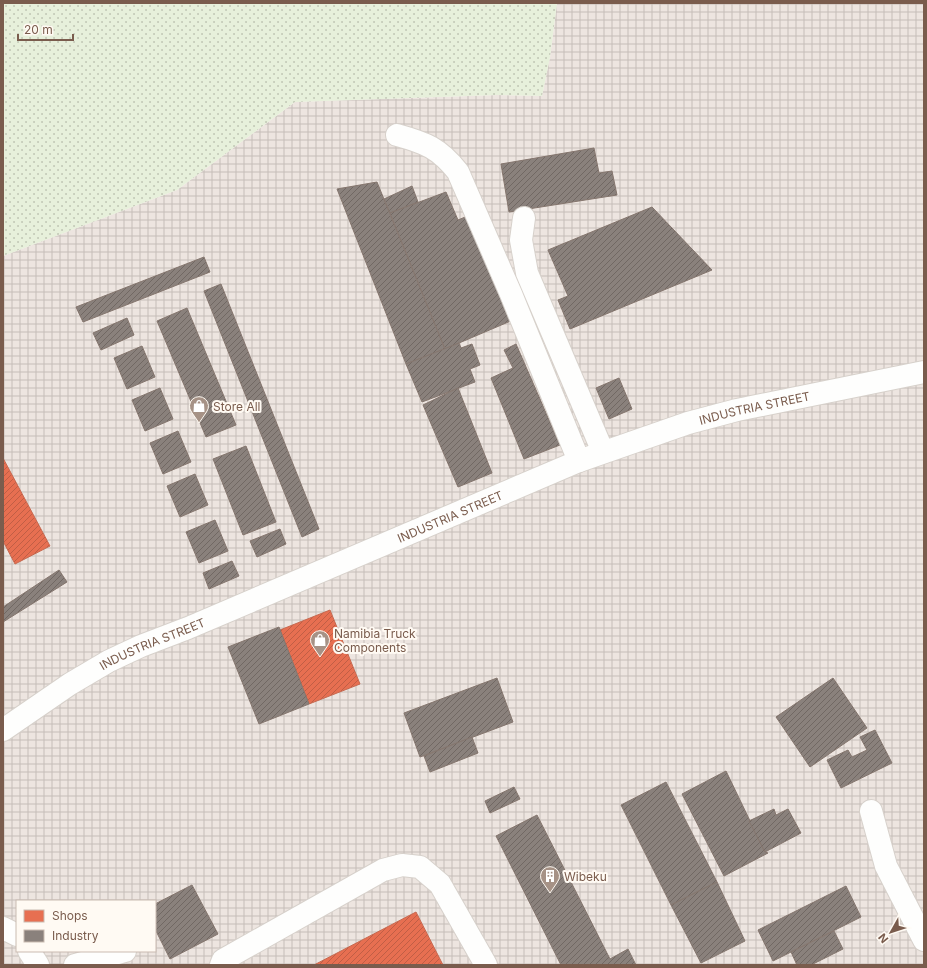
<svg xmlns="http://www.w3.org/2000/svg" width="927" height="968" viewBox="0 0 927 968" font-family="Inter,sans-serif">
  <defs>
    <pattern id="industrial-grid" width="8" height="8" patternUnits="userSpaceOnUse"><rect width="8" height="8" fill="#ede5e0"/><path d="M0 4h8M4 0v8" fill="none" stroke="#c5bdb8"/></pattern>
    <pattern id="grass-dots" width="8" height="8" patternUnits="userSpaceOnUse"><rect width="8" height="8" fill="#e7f0db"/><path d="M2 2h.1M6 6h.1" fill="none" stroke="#c0c6b4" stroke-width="1.8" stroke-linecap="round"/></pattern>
    <pattern id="shops-hatch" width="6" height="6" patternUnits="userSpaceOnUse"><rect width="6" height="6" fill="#e76f51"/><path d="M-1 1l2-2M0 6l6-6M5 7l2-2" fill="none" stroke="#c05e45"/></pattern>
    <pattern id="industry-hatch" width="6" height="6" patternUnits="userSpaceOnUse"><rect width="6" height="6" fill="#8a817c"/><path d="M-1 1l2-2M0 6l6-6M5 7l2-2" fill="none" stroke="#716863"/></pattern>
  </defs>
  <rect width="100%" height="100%" fill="#f9f5f0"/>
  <path fill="url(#industrial-grid)" fill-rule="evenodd" d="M557,3h367v962h-921v-709l174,-66 118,-88 202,-7 45,1 8,-39zM17,901h138v50h-138z"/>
  <path fill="url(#grass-dots)" d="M3,3h554l-7,54 -8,39 -45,-1 -202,7 -118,88 -174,66z"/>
  <g fill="url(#shops-hatch)" stroke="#c66950">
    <path d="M3,458l47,88 -35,18 -12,-23z"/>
    <path d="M330,610l30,74 -51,20 -29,-74z"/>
    <path d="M416,912l27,53h-129z"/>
  </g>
  <g fill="url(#industry-hatch)" stroke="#85766e">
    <path d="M594,148l5,25 13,-2 5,24 -108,17 -8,-48z"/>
    <path d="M377,182l68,167 -39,15 -69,-175z"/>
    <path d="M412,186l6,16 -28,11 -6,-14z"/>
    <path d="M446,192l12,28 12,-5 43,105 -68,29 -55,-136z"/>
    <path d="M652,207l60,63 -142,59 -12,-29 10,-4 -20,-46z"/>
    <path d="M204,257l6,15 -127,50 -7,-15z"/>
    <path d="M221,284l98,245 -17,8 -98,-246z"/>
    <path d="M187,308l49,117 -30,12 -49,-116z"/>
    <path d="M127,318l7,17 -33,15 -8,-17z"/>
    <path d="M459,343l2,5 11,-4 8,21 -10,4 5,13 -53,20 -16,-38z"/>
    <path d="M516,344l44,101 -36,14 -33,-81 22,-10 -9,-18z"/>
    <path d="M142,346l13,31 -28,12 -13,-31z"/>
    <path d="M619,378l13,31 -23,10 -13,-31z"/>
    <path d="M160,388l13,31 -28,12 -13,-31z"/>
    <path d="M458,388l34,85 -34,14 -35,-82z"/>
    <path d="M178,431l13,31 -28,12 -13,-31z"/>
    <path d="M246,446l30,76 -33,13 -30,-76z"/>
    <path d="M195,474l13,31 -28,12 -13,-31z"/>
    <path d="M215,520l13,31 -29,12 -13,-31z"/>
    <path d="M280,529l6,15 -29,13 -7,-16z"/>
    <path d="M232,561l7,15 -30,13 -6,-16z"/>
    <path d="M59,570l8,12 -64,40v-15z"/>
    <path d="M279,627l30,77 -50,20 -31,-77z"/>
    <path d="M497,678l16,44 -93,35 -16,-44z"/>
    <path d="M833,678l34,50 -57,39 -34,-50z"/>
    <path d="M875,730l17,33 -51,25 -14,-28 21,-10 4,7 15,-7 -7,-13z"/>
    <path d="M472,737l6,16 -48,19 -6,-16z"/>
    <path d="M726,771l39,81 3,1 -44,23 -42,-82z"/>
    <path d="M666,782l51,100 -46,23 -50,-100z"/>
    <path d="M514,787l6,12 -30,14 -5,-12z"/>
    <path d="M774,809l2,6 12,-6 13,24 -36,19 -16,-31z"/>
    <path d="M537,815l73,144 18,-10 8,16h-75l-65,-129z"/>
    <path d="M717,882l28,59 -44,22 -30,-58z"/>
    <path d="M192,885l26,49 -48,25 -15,-30v-25z"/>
    <path d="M846,886l15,31 -88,44 -15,-31z"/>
    <path d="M834,931l9,18 -32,16h-14l-6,-13z"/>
  </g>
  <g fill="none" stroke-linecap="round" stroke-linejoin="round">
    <g stroke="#d7d1cb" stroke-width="24">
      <g id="minor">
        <path d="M397,135c29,8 42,13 61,37l53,122 68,167"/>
        <path d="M524,218l-3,22 6,33 76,179"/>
        <path id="s1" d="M3,730l67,-46 39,-23 32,-15 47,-18 391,-167 109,-38 49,-13 187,-38"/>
        <path d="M871,811l15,55 38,74"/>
        <path d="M3,928l14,7"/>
        <path d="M29,951l9,14"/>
        <path d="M75,965l50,-14"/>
        <path d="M221,965l2,-5 160,-90 19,-5 18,2 20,17 46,81"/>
      </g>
    </g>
    <use href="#minor" stroke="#fefefd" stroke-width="22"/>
  </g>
  <defs>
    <g id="shop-pin" transform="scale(1)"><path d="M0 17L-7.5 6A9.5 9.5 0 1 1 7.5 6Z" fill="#a69286" stroke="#fffaf3"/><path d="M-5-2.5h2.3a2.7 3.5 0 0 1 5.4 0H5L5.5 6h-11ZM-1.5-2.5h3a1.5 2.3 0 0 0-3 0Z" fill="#fff"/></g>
    <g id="building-pin" transform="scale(1)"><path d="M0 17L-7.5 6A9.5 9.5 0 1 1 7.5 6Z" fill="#a69286" stroke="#fffaf3"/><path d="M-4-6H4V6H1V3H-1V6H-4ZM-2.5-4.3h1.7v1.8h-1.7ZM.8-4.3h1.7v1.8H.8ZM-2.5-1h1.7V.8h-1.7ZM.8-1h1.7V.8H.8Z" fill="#fff"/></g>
  </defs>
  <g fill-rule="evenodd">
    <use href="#shop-pin" x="199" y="406"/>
    <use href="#shop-pin" x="320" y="640"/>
    <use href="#building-pin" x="550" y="876"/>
  </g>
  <g text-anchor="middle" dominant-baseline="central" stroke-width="4" stroke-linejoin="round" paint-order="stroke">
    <g font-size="12" fill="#7a5c4d" stroke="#fffaf3" text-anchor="start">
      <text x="213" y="406">Store All</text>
      <text x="334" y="633">Namibia Truck<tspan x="334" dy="14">Components</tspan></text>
      <text x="564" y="876">Wibeku</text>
    </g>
    <g font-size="12" fill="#7a5c4d" stroke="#fffaf3">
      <text stroke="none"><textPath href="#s1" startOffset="821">INDUSTRIA STREET</textPath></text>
      <text stroke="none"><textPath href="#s1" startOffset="497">INDUSTRIA STREET</textPath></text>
      <text stroke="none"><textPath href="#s1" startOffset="173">INDUSTRIA STREET</textPath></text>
    </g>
  </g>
  <rect width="927" height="968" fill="none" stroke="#7a5c4d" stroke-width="8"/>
  <rect x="16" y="900" width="140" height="52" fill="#fffaf3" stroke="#cabbb1"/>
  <rect x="24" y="910" width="20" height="12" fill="#e76f51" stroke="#cabbb1"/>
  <text x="52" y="920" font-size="12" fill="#7a5c4d">Shops</text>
  <rect x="24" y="930" width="20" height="12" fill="#8a817c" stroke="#cabbb1"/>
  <text x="52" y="940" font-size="12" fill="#7a5c4d">Industry</text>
  <g transform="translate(891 932) rotate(231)" stroke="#fffaf3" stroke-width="3" paint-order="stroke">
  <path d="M0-3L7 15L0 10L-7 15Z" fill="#7a5c4d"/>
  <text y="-6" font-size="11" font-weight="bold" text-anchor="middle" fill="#7a5c4d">N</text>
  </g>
  <path d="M18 34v6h55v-6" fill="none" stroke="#7a5c4d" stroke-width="2"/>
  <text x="24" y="34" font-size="12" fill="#7a5c4d" stroke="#fffaf3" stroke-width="3" paint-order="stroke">20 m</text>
</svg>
